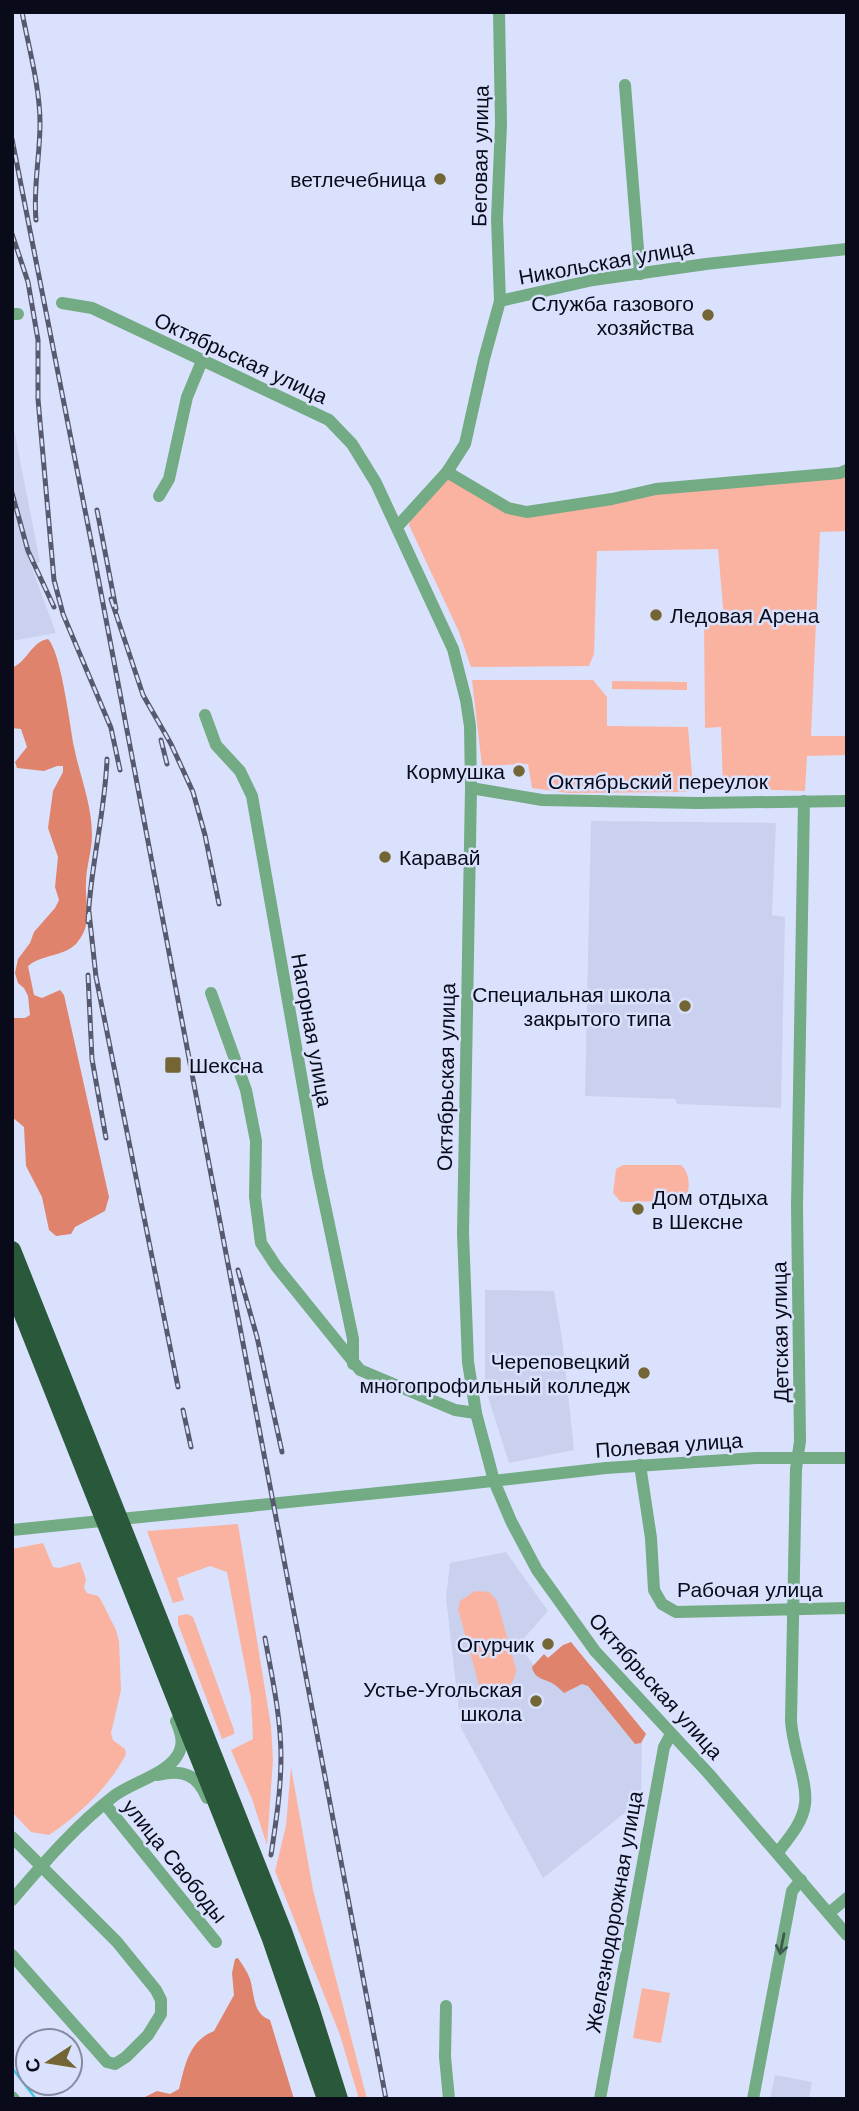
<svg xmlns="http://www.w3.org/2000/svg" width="859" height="2111" viewBox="0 0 859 2111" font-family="Arial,sans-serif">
  <rect width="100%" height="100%" fill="#dae1fc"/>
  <g fill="#cad1ef">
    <path d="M12,419l28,143 -9,3 25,68 -44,8z"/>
    <path d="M591,821l185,2 -4,92 13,2 -4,191 -104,-4 -2,-5 -90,-3z"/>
    <path d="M485,1290l69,1 8,47 12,112 -65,13 -24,-76z"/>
    <path d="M506,1552l42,59 -30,34 23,29 33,-25 68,88 -1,63 -98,78 -82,-150 -15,-130 4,-35z"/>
    <path d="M775,2075l37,7 -3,17h-39z"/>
  </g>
  <g fill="#fab3a1">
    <path d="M847,467v64l-27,1 -9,204h36v19l-40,1 -2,35 -82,-3 -2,-61 -16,1 -1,-110h20l-6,-69 -121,2 -3,103 -5,12 -118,1 -12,-35 -50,-107 1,-7 37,-41 57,34 108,-11z"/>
    <path d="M472,680h121l14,17v29l81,1 5,60 -4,4 -7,1 -113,1 -37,-5 -4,-24 -46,2z"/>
    <path d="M612,681l75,1v8l-75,-1z"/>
    <path d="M623,1165h58c9,8 10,24 4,34l-6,2 -58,1 -8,-9 3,-24z"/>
    <path d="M238,1524l33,202 2,34 -6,85 -15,-46 -21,-49 22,-11 -2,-41 -24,-126 -17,-6 -33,12 7,22 -11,3 -26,-72z"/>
    <path d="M43,1543l10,24 6,1 21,-6 6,17 -2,9 3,5 11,3 3,4 15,30 3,11 2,49 -10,43 2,7 12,9 1,5c-16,32 -47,61 -77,81l-18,-3 -19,-20v-263z"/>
    <path d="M475,1591l14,1 8,9 19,68c-1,20 -20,29 -37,16l-21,-76 2,-8z"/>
    <path d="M187,1614l6,3 41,113v4l-12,5 -44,-115v-8z"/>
    <path d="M291,1767l22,123 54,209h-8l-19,-64 -65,-164 11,-45z"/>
    <path d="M642,1988l28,5 -9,50 -28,-5z"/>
  </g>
  <g fill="#df836c">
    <path d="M48,639c13,13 22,86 26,108 6,30 18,57 18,88 0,16 -6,32 -6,48 -1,13 3,30 0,42 -1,5 -4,11 -7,15 -11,17 -35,13 -51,26l6,29 8,3 18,-8 4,5 45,202 -4,14 -30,16 -4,7 -15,2 -7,-6 -7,-33 -16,-31 -2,-39 -12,-10v-99h13l5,-3 -2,-19 -4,-8 -6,-5 -3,-10 3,-14 12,-16 4,-11 21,-24 4,-8 -4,-13 3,-30 -10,-29 5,-37 10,-19v-6h-6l-13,5 -27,-3 -2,-6 12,-15 -6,-18 -9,-1v-60c16,-7 19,-26 36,-29z"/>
    <path d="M571,1642l75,92 -5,9 -6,1 -47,-58 -6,-2 -18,9c-3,-3 -6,-6 -9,-8 -9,-7 -20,-4 -23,-18l12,-13 4,4 15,-13z"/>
    <path d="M238,1958c4,6 9,13 12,21 5,16 2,34 20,41l24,79h-153l16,-8 13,3 9,-5c6,-24 10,-48 35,-58l20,-36 -2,-22 3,-14z"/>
  </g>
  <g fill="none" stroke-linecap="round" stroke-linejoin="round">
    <path stroke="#43cae5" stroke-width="2.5" d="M12,2068l24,31"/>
    <g stroke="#73ab85" stroke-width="12">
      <path d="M499,12l2,112 -4,95 3,82"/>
      <path d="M625,85l15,189"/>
      <path d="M62,303l30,5 237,112 23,24 24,39 77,166 13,51 4,26 1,62 -8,445 5,129 8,51 18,68 17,40 26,49 58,81 114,123 138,161"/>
      <path d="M12,314h6"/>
      <path d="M447,472l61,36 19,4 85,-13 44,-10 184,-16 7,-3"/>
      <path d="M159,496l10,-17 18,-82 15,-36"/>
      <path d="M397,527l50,-55 18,-28 19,-85 16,-58 93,-21 113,-16 141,-15"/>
      <path d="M205,715l11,30 24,26 12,25 66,376 35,167v25"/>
      <path d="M471,788l71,12 155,3 150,-2"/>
      <path d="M211,993l35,97 10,51 -1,56 6,46 15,23 84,104 95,40 21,3"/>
      <path d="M640,1465l11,73 3,52 8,14 14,8 171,-4"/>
      <path d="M12,1530l436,-44 158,-18 150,-10h91"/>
      <path d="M158,1775c24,-6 39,-1 49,23"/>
      <path d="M105,1804l111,138"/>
      <path d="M12,1837l105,105 39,48 5,10v14l-13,21 -22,22 -11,7 -8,-2 -95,-107"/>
      <path d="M778,1852c11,-14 25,-30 27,-48 3,-22 -13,-57 -14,-84l5,-251 4,-28 -3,-235 7,-405"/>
      <path d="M12,1900c31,-36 64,-75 102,-104 17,-13 52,-22 63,-40 8,-12 4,-23 -1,-35"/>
      <path d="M829,1913l18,-15"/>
      <path d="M446,2006l-1,51 4,42"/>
      <path d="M12,2097l2,2"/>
      <path d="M600,2099l64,-352 7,-13"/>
      <path d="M753,2099l39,-208 9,-11"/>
    </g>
    <g stroke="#29583b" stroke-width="18">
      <path d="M12,1250l271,681 27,76 29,92"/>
      <path d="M12,1287l259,652 55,160"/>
    </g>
    <g stroke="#575a6e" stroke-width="5">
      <g id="rail">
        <path d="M22,12c7,37 18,75 18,112 0,32 -7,64 -4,96"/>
        <path d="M12,139l82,417 292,1543"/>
        <path d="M12,234l16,48 10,58v59l16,181 9,34 48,114 9,42"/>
        <path d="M12,493l16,58 26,56"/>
        <path d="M97,510l19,99"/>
        <path d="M111,599l32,96 28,49 22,48 12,43 14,69"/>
        <path d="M161,740l6,24"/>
        <path d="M89,912l7,65 82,410"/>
        <path d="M88,922c2,-55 17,-108 19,-163"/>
        <path d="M88,975l4,84 14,79"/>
        <path d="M238,1270l19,67 25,115"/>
        <path d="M183,1410l8,37"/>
        <path d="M265,1638c7,39 16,79 16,119 0,33 -5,65 -10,98"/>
      </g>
    </g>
    <use href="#rail" stroke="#dae1fc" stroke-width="2.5" stroke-dasharray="8" stroke-linecap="butt"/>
  </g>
  <defs><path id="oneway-shaft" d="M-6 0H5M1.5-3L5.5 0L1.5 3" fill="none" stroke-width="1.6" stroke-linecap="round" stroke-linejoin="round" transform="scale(1.75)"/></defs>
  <use stroke="#3e5b50" href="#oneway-shaft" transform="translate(782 1944) rotate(101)"/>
  <g fill="#746634" stroke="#dae1fc" stroke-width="2.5">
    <circle cx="440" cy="179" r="7"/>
    <circle cx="708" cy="315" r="7"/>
    <circle cx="656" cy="615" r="7"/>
    <circle cx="519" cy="771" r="7"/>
    <circle cx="385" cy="857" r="7"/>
    <circle cx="685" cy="1006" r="7"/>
    <rect x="164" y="1056" width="18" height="18" rx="3.5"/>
    <circle cx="638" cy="1209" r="7"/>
    <circle cx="644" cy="1373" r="7"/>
    <circle cx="548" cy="1644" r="7"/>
    <circle cx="536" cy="1701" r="7"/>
  </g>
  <g text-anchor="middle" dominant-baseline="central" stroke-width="5" stroke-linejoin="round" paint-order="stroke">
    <g font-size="21" fill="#090b1a" stroke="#dae1fc">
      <text transform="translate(480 156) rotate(-89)">Беговая улица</text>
      <text transform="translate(606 262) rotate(-10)">Никольская улица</text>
      <text transform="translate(241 358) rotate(25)">Октябрьская улица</text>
      <text x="658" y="781">Октябрьский переулок</text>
      <text transform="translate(312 1030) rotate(80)">Нагорная улица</text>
      <text transform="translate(446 1077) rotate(-89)">Октябрьская улица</text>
      <text transform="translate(780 1332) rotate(-91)">Детская улица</text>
      <text transform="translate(669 1445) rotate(-4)">Полевая улица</text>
      <text x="750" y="1589">Рабочая улица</text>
      <text transform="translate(656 1686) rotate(48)">Октябрьская улица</text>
      <text transform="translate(175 1861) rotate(51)">улица Свободы</text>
      <text transform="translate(614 1912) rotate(-80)">Железнодорожная улица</text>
    </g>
    <g font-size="21" fill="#090b1a" stroke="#dae1fc" text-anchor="end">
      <text x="426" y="179">ветлечебница</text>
      <text x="694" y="303">Служба газового<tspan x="694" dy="24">хозяйства</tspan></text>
      <text x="670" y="615" text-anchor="start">Ледовая Арена</text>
      <text x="505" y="771">Кормушка</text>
      <text x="399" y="857" text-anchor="start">Каравай</text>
      <text x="671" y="994">Специальная школа<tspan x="671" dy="24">закрытого типа</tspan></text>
      <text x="189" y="1065" text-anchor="start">Шексна</text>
      <text x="652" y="1197" text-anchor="start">Дом отдыха<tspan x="652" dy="24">в Шекснe</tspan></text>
      <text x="630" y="1361">Череповецкий<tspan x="630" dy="24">многопрофильный колледж</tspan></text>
      <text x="534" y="1644">Огурчик</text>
      <text x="522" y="1689">Устье-Угольская<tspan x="522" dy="24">школа</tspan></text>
    </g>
  </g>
  <rect width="859" height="2111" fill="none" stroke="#090b1a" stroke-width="28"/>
  <g transform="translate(49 2062) rotate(258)"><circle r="33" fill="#dae1fc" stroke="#868ba2" stroke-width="2"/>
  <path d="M0-5L12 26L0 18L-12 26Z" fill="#746634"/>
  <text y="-10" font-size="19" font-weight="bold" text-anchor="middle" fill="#090b1a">С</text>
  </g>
</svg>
